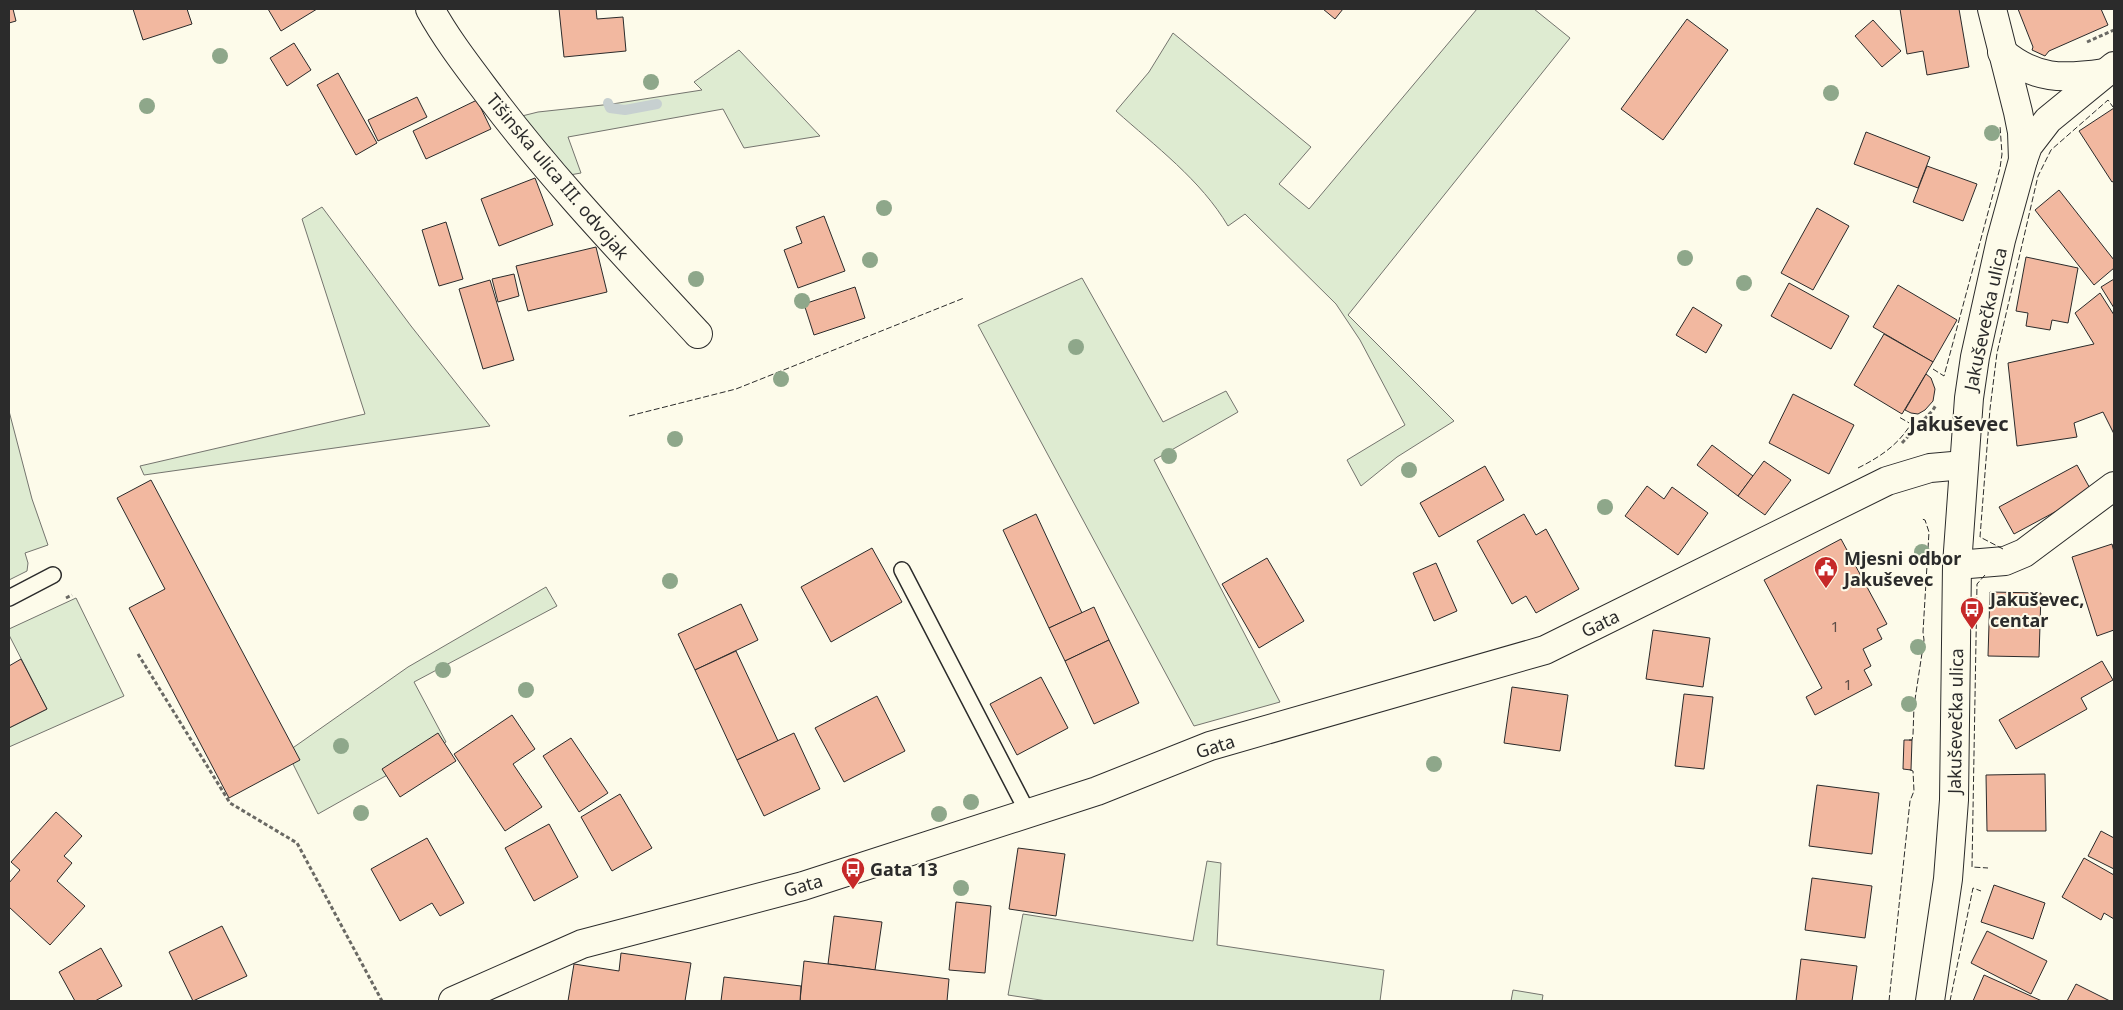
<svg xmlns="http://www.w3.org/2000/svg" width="2123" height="1010" viewBox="0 0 2123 1010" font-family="'Noto Sans',sans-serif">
  <rect width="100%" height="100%" fill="#fdfbea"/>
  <g fill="#deebd1" stroke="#74746e">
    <path d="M1477,9h57l36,29 -222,277 106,106 -57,36 -36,29 -14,-26 58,-35 -45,-85 -24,-36 -91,-90 -17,12c-27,-46 -73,-80 -112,-115l33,-39 24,-39 138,114 -32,37 30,25z"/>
    <path d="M739,50l81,86 -76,12 -21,-39 -155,28 13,36 -17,3 -50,-58 24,-6 74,-8 90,-14 -8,-8z"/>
    <path d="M322,207l89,119 79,100 -346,49 -4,-9 225,-52 -63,-195z"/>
    <path d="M1082,278l81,144 63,-31 12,21 -84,48 126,242 -86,24 -216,-401z"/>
    <path d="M9,411l23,88 16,46 -23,8 3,10 -1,8 -18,9z"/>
    <path d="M546,587l11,19 -143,76 32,60 -128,72 -31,-62 121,-85z"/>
    <path d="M76,598l48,98 -115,51v-19l38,-19 -38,-74v-6z"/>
    <path d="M1207,861l14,2 -4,82 167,25 -4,31h-333l-39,-6 15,-81 170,27z"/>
    <path d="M1513,990l30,5 -1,6h-31z"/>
  </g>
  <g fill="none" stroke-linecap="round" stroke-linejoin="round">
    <path stroke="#c7d0d0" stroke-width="10" d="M608,103l2,5 15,2 32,-6"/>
  </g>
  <g fill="#f2b8a0" stroke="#2b2b2b">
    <path d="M9,9h4l3,12 -7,2z"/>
    <path d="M133,9h54l5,15 -49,16z"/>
    <path d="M268,9h49l-36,22z"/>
    <path d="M559,9h37l1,10 26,-2 3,34 -62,6z"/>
    <path d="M1323,9h20l-8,10z"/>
    <path d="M1900,9h59l10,58 -42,8 -4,-24 -16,3z"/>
    <path d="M2018,9h83l7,16 -59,26 -4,5 -13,-6 1,-3z"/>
    <path d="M1687,19l41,31 -65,90 -42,-31z"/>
    <path d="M1873,20l28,31 -19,16 -27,-31z"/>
    <path d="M294,43l17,27 -24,16 -17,-28z"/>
    <path d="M338,73l39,70 -21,12 -39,-70z"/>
    <path d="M417,97l10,20 -49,24 -10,-21z"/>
    <path d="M477,100l14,29 -65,30 -13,-28z"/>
    <path d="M2114,108v73l-2,1 -33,-51z"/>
    <path d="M1866,132l64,25 -12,31 -64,-24z"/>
    <path d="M1927,166l50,18 -14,37 -50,-19z"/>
    <path d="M535,178l18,47 -54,21 -18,-47z"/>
    <path d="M2059,190l55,70v8l-20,17 -59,-75z"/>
    <path d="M1817,208l32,18 -36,64 -32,-17z"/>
    <path d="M824,216l21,55 -47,17 -14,-38 18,-7 -6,-16z"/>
    <path d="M446,222l17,57 -24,7 -17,-56z"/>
    <path d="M596,247l11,45 -79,19 -12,-45z"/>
    <path d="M2026,257l52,11 -10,55 -16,-3 -2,10 -24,-4 2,-13 -12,-2z"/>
    <path d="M514,274l5,22 -21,6 -6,-23z"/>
    <path d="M2114,279v29l-13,-21z"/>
    <path d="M490,280l24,80 -31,9 -24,-80z"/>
    <path d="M1789,283l60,33 -18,33 -60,-33z"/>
    <path d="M1898,285l59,35 -24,42 -60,-35z"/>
    <path d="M855,287l10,31 -51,17 -10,-31z"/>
    <path d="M2100,293l14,22v119l-11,-22 -29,11 3,14 -60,9 -9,-83 86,-19 -19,-31z"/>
    <path d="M1693,307l29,18 -16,28 -30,-18z"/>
    <path d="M1884,334l49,28 -31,52 -48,-29z"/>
    <path d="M1926,374l5,4 4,11 -2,12 -8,9 -7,4 -7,-1 -6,-3z"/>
    <path d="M1793,394l61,31 -25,49 -60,-31z"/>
    <path d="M1712,445l41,31 -15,20 -41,-31z"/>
    <path d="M1764,461l27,19 -26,35 -27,-19z"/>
    <path d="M2077,465l15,27 -78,42 -15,-27z"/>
    <path d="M1485,466l19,34 -65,37 -19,-34z"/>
    <path d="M151,480l149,280 -71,38 -100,-190 36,-19 -48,-91z"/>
    <path d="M1647,486l17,13 8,-12 36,26 -30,42 -53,-39z"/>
    <path d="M1036,514l46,99 -33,15 -46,-98z"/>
    <path d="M1524,514l12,21 10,-6 33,60 -43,24 -10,-17 -14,8 -35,-63z"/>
    <path d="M1841,539l46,85 -10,5 5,10 -19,10 8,17 -7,4 8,15 -57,30 -9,-18 16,-9 -58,-108z"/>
    <path d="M2112,544l2,8v78l-17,6 -25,-79z"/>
    <path d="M872,548l30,54 -71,40 -30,-55z"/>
    <path d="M1267,558l37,63 -45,27 -37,-64z"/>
    <path d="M1436,563l21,48 -23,10 -21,-48z"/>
    <path d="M1990,592l51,1 -2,64 -51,-1z"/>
    <path d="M741,604l17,36 -63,30 -17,-36z"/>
    <path d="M1094,607l15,33 -44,21 -16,-33z"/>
    <path d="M1653,630l57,8 -7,49 -57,-8z"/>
    <path d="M1109,640l30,63 -45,21 -29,-63z"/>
    <path d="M736,651l42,90 -41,19 -42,-90z"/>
    <path d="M21,659l26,50 -38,19v-62z"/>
    <path d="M2102,661l11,19 -32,18 6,11 -71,40 -17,-29z"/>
    <path d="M1041,677l27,51 -51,27 -27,-51z"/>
    <path d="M1512,687l56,8 -8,56 -56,-8z"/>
    <path d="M1684,694l29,3 -9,72 -29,-3z"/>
    <path d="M877,696l28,55 -61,31 -29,-54z"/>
    <path d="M512,715l23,34 -22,15 29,43 -37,24 -51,-77z"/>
    <path d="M438,733l18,28 -56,36 -18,-28z"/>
    <path d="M794,733l26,56 -56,27 -27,-56z"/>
    <path d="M571,738l37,55 -29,19 -36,-56z"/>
    <path d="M1904,740h8l-1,30 -8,-1z"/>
    <path d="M2045,774l1,57h-59l-1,-56z"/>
    <path d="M1817,785l62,8 -7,61 -63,-8z"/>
    <path d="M620,794l32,54 -40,23 -31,-54z"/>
    <path d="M56,812l26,24 -18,20 8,7 -15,18 28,25 -35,39 -41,-38v-24l11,-13 -9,-8z"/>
    <path d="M549,824l29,53 -44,24 -29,-53z"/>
    <path d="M2101,831l13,7v31l-26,-13z"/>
    <path d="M427,838l37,65 -24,13 -8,-13 -32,18 -29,-52z"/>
    <path d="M1018,848l47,6 -9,62 -47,-7z"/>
    <path d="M2084,858l30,17v44l-10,-6 -3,7 -39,-23z"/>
    <path d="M1812,878l60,8 -7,52 -60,-8z"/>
    <path d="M1994,885l51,18 -12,36 -52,-17z"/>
    <path d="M956,902l35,4 -6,67 -36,-3z"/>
    <path d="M834,916l48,6 -7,48 -47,-6z"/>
    <path d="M222,926l25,50 -54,25 -24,-49z"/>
    <path d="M1987,931l60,30 -16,33 -60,-31z"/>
    <path d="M101,948l21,38 -27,15h-20l-16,-29z"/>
    <path d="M621,953l70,10 -6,38h-117l6,-37 45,7z"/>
    <path d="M1801,959l56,7 -5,35h-56z"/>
    <path d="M804,961l145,18 -2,22h-147z"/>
    <path d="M1984,975l58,26h-69z"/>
    <path d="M724,977l77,9 -1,15h-79z"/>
    <path d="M2076,984l34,17h-43z"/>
  </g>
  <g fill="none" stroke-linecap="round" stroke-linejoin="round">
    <g stroke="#2b2b2b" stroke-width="18">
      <g id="lane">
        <path d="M902,570l126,243"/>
        <path d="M9,598l44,-23"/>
      </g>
    </g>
    <g stroke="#2b2b2b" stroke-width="30">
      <g id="street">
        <path d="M430,9c17,31 39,59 60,87 63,84 137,161 208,238"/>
        <path d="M1992,9l26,103 4,20 1,28"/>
        <path d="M2002,52c33,28 61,27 102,21"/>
        <path d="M1957,565l48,-4 19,-8 90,-67"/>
        <path d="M453,1001l129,-57 221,-58 294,-95 113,-45 335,-96 342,-169 43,-13 34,-3"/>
      </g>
    </g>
    <g stroke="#2b2b2b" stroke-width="30">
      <path id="secondary" d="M1930,1001l18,-122 6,-79 3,-235 12,-167 6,-41 26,-117 22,-80 5,-14 20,-26 66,-54"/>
    </g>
    <g stroke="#6a6964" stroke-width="3" stroke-dasharray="4 2.5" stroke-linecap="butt">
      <path d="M2087,42l27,-12"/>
      <path d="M1902,443l31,-33 3,-5"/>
      <path d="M66,598l6,-3"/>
      <path d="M138,654l92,149 67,40 85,158"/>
    </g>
    <use href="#lane" stroke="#fdfbea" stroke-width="15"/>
    <use href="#street" stroke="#fdfbea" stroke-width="28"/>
    <use href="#secondary" stroke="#fdfbea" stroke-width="28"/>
    <g stroke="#2b2b2b" stroke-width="1" stroke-dasharray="6 2.5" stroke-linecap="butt">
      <path d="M1933,369l11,7 56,-208 2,-14 -2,-28"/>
      <path d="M629,416l107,-27 228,-91"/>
      <path d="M1858,468c22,-11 40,-23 53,-44l-12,-7"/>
      <path d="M2003,549l-23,-12 10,-128 7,-56 41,-177 13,-26 57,-50 5,7"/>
      <path d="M1985,575l-8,9 -5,283 16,1"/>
      <path d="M1909,740h3l1,-5 1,-29 10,-66 -1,-8 6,-100 -4,-12 -3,-1"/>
      <path d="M1889,1001l21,-200 4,-10 -1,-20 -5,-2"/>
      <path d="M1950,1001l23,-113 8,3"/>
    </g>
  </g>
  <g fill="#8ea78a">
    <circle cx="220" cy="56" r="8"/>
    <circle cx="651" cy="82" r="8"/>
    <circle cx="1831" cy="93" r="8"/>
    <circle cx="147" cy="106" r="8"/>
    <circle cx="1992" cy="133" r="8"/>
    <circle cx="884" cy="208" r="8"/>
    <circle cx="1685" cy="258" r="8"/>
    <circle cx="870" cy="260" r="8"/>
    <circle cx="696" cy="279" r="8"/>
    <circle cx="1744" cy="283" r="8"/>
    <circle cx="802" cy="301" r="8"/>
    <circle cx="1076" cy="347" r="8"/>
    <circle cx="781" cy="379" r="8"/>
    <circle cx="675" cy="439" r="8"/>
    <circle cx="1169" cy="456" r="8"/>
    <circle cx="1409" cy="470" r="8"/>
    <circle cx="1605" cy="507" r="8"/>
    <circle cx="1922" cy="552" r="8"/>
    <circle cx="670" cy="581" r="8"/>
    <circle cx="1918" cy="647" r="8"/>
    <circle cx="443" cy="670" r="8"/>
    <circle cx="526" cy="690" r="8"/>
    <circle cx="1909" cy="704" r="8"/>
    <circle cx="341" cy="746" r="8"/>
    <circle cx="1434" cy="764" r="8"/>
    <circle cx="971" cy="802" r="8"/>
    <circle cx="361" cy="813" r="8"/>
    <circle cx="939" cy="814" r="8"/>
    <circle cx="961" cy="888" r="8"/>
  </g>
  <defs>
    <g id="civic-pin" transform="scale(1.25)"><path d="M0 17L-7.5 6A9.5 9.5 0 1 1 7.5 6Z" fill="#c62828" stroke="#fdfbea"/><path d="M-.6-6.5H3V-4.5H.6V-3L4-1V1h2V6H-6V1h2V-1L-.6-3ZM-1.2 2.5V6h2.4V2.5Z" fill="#fff"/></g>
    <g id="bus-pin" transform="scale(1.25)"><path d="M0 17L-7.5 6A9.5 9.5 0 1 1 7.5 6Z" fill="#c62828" stroke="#fdfbea"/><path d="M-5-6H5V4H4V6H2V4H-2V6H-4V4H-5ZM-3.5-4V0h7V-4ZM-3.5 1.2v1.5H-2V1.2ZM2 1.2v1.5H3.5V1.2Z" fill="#fff"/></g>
  </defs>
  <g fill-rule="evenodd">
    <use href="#civic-pin" x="1826" y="568"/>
    <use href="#bus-pin" x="1972" y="609"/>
    <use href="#bus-pin" x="853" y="869"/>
  </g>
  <g text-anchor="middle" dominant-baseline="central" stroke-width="4" stroke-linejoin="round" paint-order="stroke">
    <g font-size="15" fill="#5d4e48">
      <text x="1835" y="626">1</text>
      <text x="1848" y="684">1</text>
    </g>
    <g font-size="18" fill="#2b2b2b" stroke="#fdfbea">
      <text transform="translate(558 176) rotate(50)">Tišinska ulica III. odvojak</text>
      <text transform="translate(1985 319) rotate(-78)">Jakuševečka ulica</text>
      <text transform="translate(1600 623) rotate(-26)">Gata</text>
      <text transform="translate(1955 721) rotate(-89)">Jakuševečka ulica</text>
      <text transform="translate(1215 746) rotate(-18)">Gata</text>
      <text transform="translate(803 885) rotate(-16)">Gata</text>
    </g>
    <g font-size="18" font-weight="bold" fill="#2b2b2b" stroke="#fdfbea" text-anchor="start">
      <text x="1844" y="558">Mjesni odbor<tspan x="1844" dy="21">Jakuševec</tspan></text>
      <text x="1990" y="599">Jakuševec,<tspan x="1990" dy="21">centar</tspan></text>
      <text x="870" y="869">Gata 13</text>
    </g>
    <g font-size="20" font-weight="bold" fill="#2b2b2b" stroke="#fdfbea">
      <text x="1959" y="423">Jakuševec</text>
    </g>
  </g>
  <rect width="2123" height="1010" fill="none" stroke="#2b2b2b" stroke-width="20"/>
</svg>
